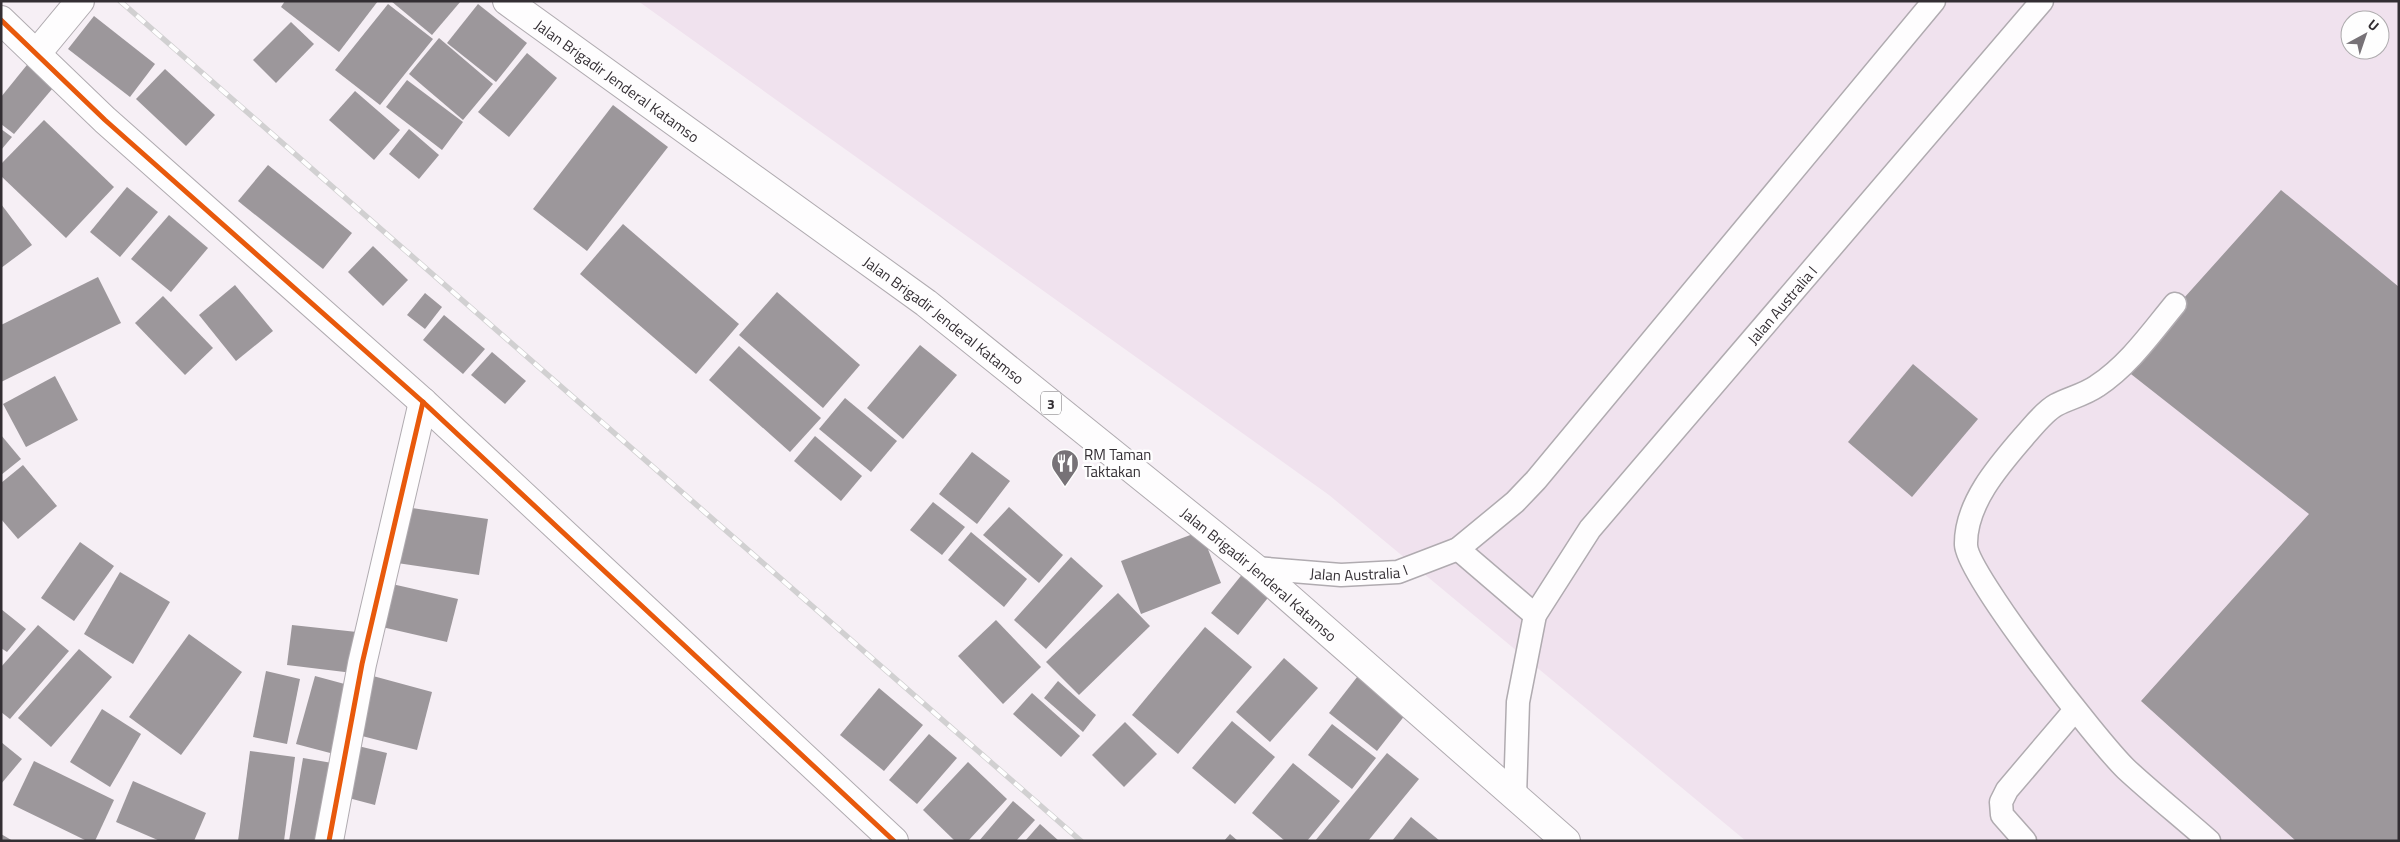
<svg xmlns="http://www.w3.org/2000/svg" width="2400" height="842" viewBox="0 0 2400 842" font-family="'Titillium Web',sans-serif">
  <rect width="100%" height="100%" fill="#f6eff5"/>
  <path fill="#f0e2ee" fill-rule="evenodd" d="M638,1h1761v840h-653l-417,-346zM2350,20h30v30h-30z"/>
  <g fill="#9c979b">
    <path d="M285,1h93l-39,51 -58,-45z"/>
    <path d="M391,1h70l-29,34z"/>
    <path d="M388,4l45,35 -53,66 -45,-35z"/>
    <path d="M478,4l49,39 -31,39 -49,-39z"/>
    <path d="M94,16l61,48 -25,33 -62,-48z"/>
    <path d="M291,22l23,22 -38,39 -23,-23z"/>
    <path d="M439,38l54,46 -30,36 -54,-46z"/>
    <path d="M527,53l30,25 -48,59 -31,-25z"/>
    <path d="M31,60l27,22 -44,52 -13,-10v-27z"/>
    <path d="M165,69l50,46 -29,31 -50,-47z"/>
    <path d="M407,80l56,42 -21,28 -56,-43z"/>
    <path d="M355,91l45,39 -26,30 -45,-40z"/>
    <path d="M613,105l55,42 -81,104 -54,-42z"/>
    <path d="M44,120l70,67 -48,51 -65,-62v-12z"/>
    <path d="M1,129l11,8 -11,13z"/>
    <path d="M409,129l30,26 -20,24 -30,-25z"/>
    <path d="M268,165l84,68 -29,36 -85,-68z"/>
    <path d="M127,187l31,25 -38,45 -30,-25z"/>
    <path d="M2281,190l118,97v554h-103l-155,-140 168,-187 -187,-147z"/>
    <path d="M1,204l31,41 -31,23z"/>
    <path d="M169,215l39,33 -37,44 -40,-33z"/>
    <path d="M623,224l116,100 -43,50 -116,-100z"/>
    <path d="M373,246l35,34 -25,26 -35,-34z"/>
    <path d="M98,277l23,46 -120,59v-57z"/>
    <path d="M235,285l38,46 -37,30 -37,-46z"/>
    <path d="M777,292l83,73 -37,43 -84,-73z"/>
    <path d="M425,293l17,14 -17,22 -18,-14z"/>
    <path d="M163,296l50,52 -28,27 -50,-52z"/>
    <path d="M444,315l41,34 -22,25 -40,-34z"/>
    <path d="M920,345l37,30 -54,64 -36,-31z"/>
    <path d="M739,346l82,72 -31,34 -81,-72z"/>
    <path d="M492,352l34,29 -21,23 -34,-29z"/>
    <path d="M1913,364l65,55 -66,78 -64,-55z"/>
    <path d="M55,376l23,44 -52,27 -23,-43z"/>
    <path d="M845,398l52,43 -26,31 -52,-43z"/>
    <path d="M1,435l20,24 -20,16z"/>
    <path d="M815,436l47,40 -21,25 -47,-40z"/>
    <path d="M972,452l38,29 -33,43 -38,-30z"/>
    <path d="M23,465l34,41 -39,33 -17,-20v-36z"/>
    <path d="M933,502l32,25 -23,28 -32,-25z"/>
    <path d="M405,507l83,12 -9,56 -82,-12z"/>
    <path d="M1009,507l54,48 -24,28 -56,-48z"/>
    <path d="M1201,531l20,52 -80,31 -20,-53z"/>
    <path d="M971,532l56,47 -23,28 -56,-47z"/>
    <path d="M80,542l34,24 -40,55 -33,-23z"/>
    <path d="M1071,557l32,29 -57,63 -32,-29z"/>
    <path d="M120,572l50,30 -37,62 -49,-30z"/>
    <path d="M1244,572l27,22 -33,41 -27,-22z"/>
    <path d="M392,584l66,15 -11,43 -65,-15z"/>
    <path d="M1118,593l32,33 -71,69 -33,-33z"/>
    <path d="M1,609l25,20 -19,23 -6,-4z"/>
    <path d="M996,620l45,47 -38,37 -45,-48z"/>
    <path d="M38,625l31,26 -59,68 -9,-7v-45z"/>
    <path d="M292,625l65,7 -4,41 -66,-8z"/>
    <path d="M1205,627l47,40 -74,87 -46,-39z"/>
    <path d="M189,634l53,38 -61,83 -52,-38z"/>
    <path d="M79,649l33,28 -61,70 -33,-29z"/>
    <path d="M1284,658l34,30 -48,54 -34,-30z"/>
    <path d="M266,671l34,8 -13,65 -34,-7z"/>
    <path d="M1361,672l48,38 -32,41 -48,-38z"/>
    <path d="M315,676l37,10 -18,68 -38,-10z"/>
    <path d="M373,676l59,16 -15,58 -59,-15z"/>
    <path d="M1058,681l38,34 -13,17 -39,-34z"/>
    <path d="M879,688l44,37 -39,46 -44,-36z"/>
    <path d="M1032,693l48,43 -19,21 -48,-43z"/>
    <path d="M102,709l39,25 -31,53 -40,-25z"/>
    <path d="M1232,721l43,36 -40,47 -43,-36z"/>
    <path d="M1125,722l32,32 -33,33 -32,-32z"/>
    <path d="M1332,724l44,34 -24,31 -44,-34z"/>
    <path d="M929,734l28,24 -40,46 -28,-24z"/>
    <path d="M1,742l21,17 -21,25z"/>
    <path d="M354,745l33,8 -12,52 -34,-9z"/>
    <path d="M250,751l45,6 -11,84h-46z"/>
    <path d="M1387,753l32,26 -51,62h-53z"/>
    <path d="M303,758l35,6 -13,77h-36z"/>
    <path d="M34,761l80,39 -19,41h-8l-74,-36z"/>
    <path d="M968,762l39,37 -39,42h-13l-32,-31z"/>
    <path d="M1293,763l47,38 -33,40h-22l-33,-28z"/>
    <path d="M133,781l73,32 -12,28h-34l-44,-19z"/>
    <path d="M1013,801l22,19 -19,21h-37z"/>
    <path d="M1411,817l29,24h-48z"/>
    <path d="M1040,824l19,17h-34z"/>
    <path d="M1,834l12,7h-12z"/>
    <path d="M1230,834l8,7h-14z"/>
  </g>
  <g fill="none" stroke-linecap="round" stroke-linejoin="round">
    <g stroke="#b0abb0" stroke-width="25">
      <g id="lane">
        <path d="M2175,304c-24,29 -46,61 -78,82 -13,9 -28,12 -41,19 -11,6 -22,20 -30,29 -26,30 -61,69 -60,111 1,30 133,198 160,224 27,25 56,48 83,72"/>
        <path d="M1458,549l77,66"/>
        <path id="s1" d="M1255,568l86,7 57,-3 60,-23 57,-47 21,-22 398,-479"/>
        <path id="s2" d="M1515,797l3,-95 17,-87 55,-86 452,-528"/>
        <path d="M2025,841l-23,-26 -1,-13 6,-12 68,-80"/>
      </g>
    </g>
    <g stroke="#b0abb0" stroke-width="30">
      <g id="street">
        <path d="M1,20l104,100 318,282 471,439"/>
        <path d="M37,53l43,-52"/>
        <path d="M329,841l33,-177 61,-262"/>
      </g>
    </g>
    <g stroke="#b0abb0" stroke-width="30">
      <g id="highway">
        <path id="s3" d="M507,1l419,302 329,265 311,273"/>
      </g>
    </g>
    <use href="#lane" stroke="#fefdfe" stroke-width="22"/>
    <use href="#street" stroke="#fefdfe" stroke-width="28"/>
    <use href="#highway" stroke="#fefdfe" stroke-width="28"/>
    <g stroke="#d1d0d1" stroke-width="5.5">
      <path id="rail" d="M120,1l961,840"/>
    </g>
    <use href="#rail" stroke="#fefefe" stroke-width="4" stroke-dasharray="11" stroke-linecap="butt"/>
    <g stroke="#fefefe" stroke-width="8">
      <g id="cycleway">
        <path d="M1,20l104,100 318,282 471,439"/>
        <path d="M329,841l33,-177 61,-262"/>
      </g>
    </g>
    <use href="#cycleway" stroke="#e8590c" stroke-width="5"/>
  </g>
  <defs>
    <g id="restaurant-pin" transform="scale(1.4375)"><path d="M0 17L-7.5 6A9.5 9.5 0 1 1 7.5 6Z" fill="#777277" stroke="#fefefe"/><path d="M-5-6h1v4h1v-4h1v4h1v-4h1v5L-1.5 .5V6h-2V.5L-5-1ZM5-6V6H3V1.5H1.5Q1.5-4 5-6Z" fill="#fff"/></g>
  </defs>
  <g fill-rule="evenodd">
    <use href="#restaurant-pin" x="1065" y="463"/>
  </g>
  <g text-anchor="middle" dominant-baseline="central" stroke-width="5" stroke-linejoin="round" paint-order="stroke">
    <rect fill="#fefefe" stroke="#706c70" stroke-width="1" x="1041" y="391.5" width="20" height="23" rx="4"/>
    <g font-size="14" font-weight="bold" fill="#332e33">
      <text x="1051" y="403">3</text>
    </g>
    <g font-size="15" fill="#332e33" stroke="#fefefe">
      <text stroke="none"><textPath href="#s3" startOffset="136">Jalan Brigadir Jenderal Katamso</textPath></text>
      <text stroke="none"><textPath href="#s2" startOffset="581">Jalan Australia I</textPath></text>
      <text stroke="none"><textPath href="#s3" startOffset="541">Jalan Brigadir Jenderal Katamso</textPath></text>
      <text stroke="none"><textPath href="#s1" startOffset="104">Jalan Australia I</textPath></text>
      <text stroke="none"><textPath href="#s3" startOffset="946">Jalan Brigadir Jenderal Katamso</textPath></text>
    </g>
    <g font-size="15" fill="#332e33" stroke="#fefefe" text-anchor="start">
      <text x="1084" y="454">RM Taman<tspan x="1084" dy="17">Taktakan</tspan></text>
    </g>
  </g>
  <rect width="2400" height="842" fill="none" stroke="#332e33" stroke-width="5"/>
  <g transform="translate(2365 35) rotate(40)"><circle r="24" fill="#fefefe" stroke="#adabad"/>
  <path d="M0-4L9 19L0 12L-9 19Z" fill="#777277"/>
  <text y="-8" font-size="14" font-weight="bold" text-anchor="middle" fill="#332e33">U</text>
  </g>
</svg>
